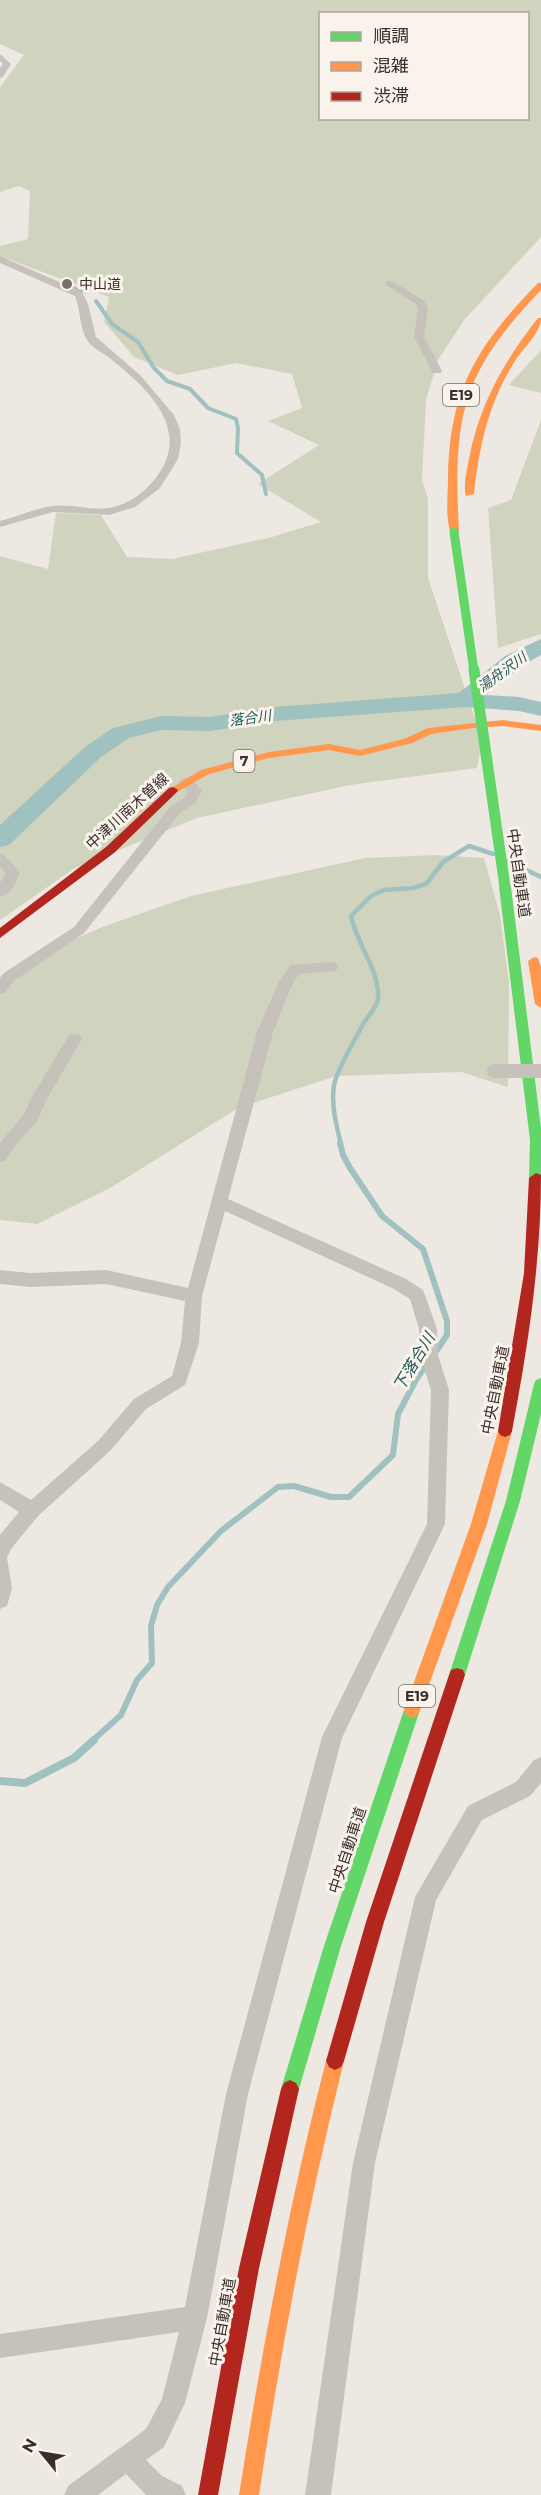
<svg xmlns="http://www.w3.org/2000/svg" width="541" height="2495" viewBox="0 0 541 2495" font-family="Montserrat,'Noto Sans JP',sans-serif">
  <rect width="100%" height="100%" fill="#eee8e3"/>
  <g fill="#d0d3bd" fill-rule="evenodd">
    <path d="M0,0h541v237l-77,83 -26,40 -12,40 -4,80 6,19v79l54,162 -5,28 -127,17 -153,33 -122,50 -75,52v-364l48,13 8,-56 45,2 26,42 45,2 100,-22 49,-15 -63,-38 61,-39 -51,-24 34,-13 -10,-34 -56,-11 -58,12 -44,-18 -30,-35 5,-25 -109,-41v-10l28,-7 2,-48 -11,-5 -19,6v-105l24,-32 -24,-11zM320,14h208v104h-208z"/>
    <path d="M541,350v43l-32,-8z"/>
    <path d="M541,420v214l-43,14 -10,-140 23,-8z"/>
    <path d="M437,855l47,3 16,57 9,68 -1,104 -47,-15 -125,4 -98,32 -126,79 -75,37 -37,-4v-243l21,-15 84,-36 86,-30 174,-38z"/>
  </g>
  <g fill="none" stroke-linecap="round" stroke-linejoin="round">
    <path stroke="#9fc1bf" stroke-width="3" d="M62,284l24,8"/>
    <path stroke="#9fc1bf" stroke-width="4" d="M96,301l16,23 26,18 16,26 13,13 23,8 18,19 28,11 2,9 -1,25 25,22 4,19"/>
    <g stroke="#9fc1bf" stroke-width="4.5">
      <path d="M507,861l34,16"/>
      <path d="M341,1144c-5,-20 -10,-39 -7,-59 3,-16 20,-43 28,-59 4,-8 15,-18 16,-27 2,-29 -22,-56 -27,-83l20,-20 13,-6 29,-2 13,-4 17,-22 26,-16 24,8"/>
    </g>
    <g stroke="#9fc1bf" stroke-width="6">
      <path d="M340,1143l3,12 7,13 32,48 41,33 24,72v14l-12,18"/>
      <path d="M92,1741l29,-26 16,-35 15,-17 -1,-37 6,-21 11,-18 53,-56 57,-44 16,-1 37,11h18l44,-42 5,-41 19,-36 11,-15"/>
    </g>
    <path stroke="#9fc1bf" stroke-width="8" d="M0,1781l25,2 49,-25 20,-18"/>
    <path fill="#9fc1bf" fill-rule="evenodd" d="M541,639v16l-20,11 -35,29 33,2 22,5v14l-22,-5 -54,-4 -190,14 -65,10 -48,-1 -33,8 -28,19 -92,88 -9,2v-22l85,-78 28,-19 49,-12 48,1 65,-10 184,-14 46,-37z"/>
    <g fill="#c7c1bc" fill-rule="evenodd">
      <path d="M0,54l11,10 -8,13 -3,1v-10l3,-4 -3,-3z"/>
      <path d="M0,256l82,36 6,12 8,33 44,38 34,40 6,14 1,15 -3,15 -18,29 -25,19 -26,8 -56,-3 -53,15v-6c18,-4 35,-13 53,-15 21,-3 43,7 64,0 20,-6 37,-22 47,-41 21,-43 -21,-80 -52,-105 -8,-7 -19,-11 -25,-20 -8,-13 -6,-30 -12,-44l-75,-33z"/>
      <path d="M386,281h6l32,20 4,7 -4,29 18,34 -1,2h-8l-19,-36 4,-29 -3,-5 -29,-18z"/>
      <path d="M186,777l5,1 11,13 -7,12 -15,10 -96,120 -70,48 -9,12 -5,1v-16l4,-5 70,-46 96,-120 15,-10 3,-5 -9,-11z"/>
      <path d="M0,854l5,2 15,16c-3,10 -9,22 -20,25v-14l6,-10 -6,-6z"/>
      <path d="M331,962l5,1 2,4 -2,4 -37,3 -7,11 -19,47 -45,167 178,80 17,11 2,5 12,34 1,26 11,35 -4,134 -103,214 -94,356 -41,224 -22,85 -21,44 -18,13 16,16 20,10 4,9h-40l-20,-21 -28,21h-34l4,-9 78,-57 16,-30 17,-67 -179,26v-24l185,-27 41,-213 96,-357 105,-213 4,-134 -11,-35 -1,-26 -9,-30 -16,-10 -169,-78 -23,85 -3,47 -14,42 -39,24 -36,42 -72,65 -27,33 -4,9 5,30 -5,18 -7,3v-74l19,-23 -19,-12v-18l31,18 67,-59 36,-42 38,-23 9,-33 4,-42 -79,-17 -76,3 -30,-3v-14l30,3 76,-3 82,18 69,-256 21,-48 12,-19z"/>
      <path d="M74,1034l5,1 3,4 -37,63 -7,18 -24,27 -8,13 -6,2v-19l25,-30 4,-11 40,-67z"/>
      <path d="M541,1757v26l-11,13 -48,24 -46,80 -61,263 -44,332h-26l48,-332 62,-266 53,-91 48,-24 18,-22z"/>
    </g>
    <g fill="#63d668" fill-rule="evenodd">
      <path d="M505,883l6,4 30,241v53l-5,2 -7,-5 1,-38 -31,-253z"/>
      <path d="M541,1378v36l-21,87 -55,174 -2,5 -6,2 -6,-2 -2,-5 57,-174 28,-117 2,-4z"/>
      <path d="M412,1702l6,3 2,5 -79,236 -42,143 -3,6 -6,3 -6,-3 -3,-6 43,-143 80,-236 2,-5z"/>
    </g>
    <g fill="#ff974d" fill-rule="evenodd">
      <path d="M538,283h3v7c-81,84 -88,128 -82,242l-8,2c-6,-16 -3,-38 -3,-55 1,-90 29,-133 90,-196z"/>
      <path d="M538,318h3c0,15 -18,30 -26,43 -26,41 -36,85 -41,133l-8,2c-3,-11 1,-26 3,-37 10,-54 35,-98 69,-141z"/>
      <path d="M503,720l38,5v6l-38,-5 -30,2 -42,6 -19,9 -52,13 -31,-6 -60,8 -60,16 -32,18 -4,1 -5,-3 33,-20 68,-18 60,-8 31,6 44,-11 24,-11z"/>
      <path d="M534,957l4,1 3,9v41l-6,-4 -7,-43z"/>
      <path d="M505,1425l5,2 2,4 -25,93 -67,186 -2,5 -6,3 -6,-3 -2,-5 67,-186 27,-93 2,-4z"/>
      <path d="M335,2052l6,3 3,6c-36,143 -63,288 -85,434h-20c23,-146 50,-291 87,-434l3,-6z"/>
    </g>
    <g fill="#b3261e" fill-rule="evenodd">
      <path d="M173,787l5,3 -1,2 -63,61 -114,85v-10l106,-81 63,-59z"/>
      <path d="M536,1173l5,2c0,87 -13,171 -29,256l-2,4 -5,2 -5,-2 -2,-4 26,-158 5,-95z"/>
      <path d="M457,1668l6,2 2,5 -81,247 -40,139 -3,6 -6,3 -6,-3 -3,-6 40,-139 83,-247 2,-5z"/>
      <path d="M290,2080l6,3 3,6 -40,179 -41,227h-20l41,-227 42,-179 3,-6z"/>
    </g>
    <path stroke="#c7c1bc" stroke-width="14" d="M494,1071h47"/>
    <path stroke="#63d668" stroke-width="9" d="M454,532l20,139"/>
    <path stroke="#63d668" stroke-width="11" d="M474,670l31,217"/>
  </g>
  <circle fill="#786f6a" stroke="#faf3eb" stroke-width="2" cx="67" cy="284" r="6"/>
  <g text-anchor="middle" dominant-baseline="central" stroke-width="6" stroke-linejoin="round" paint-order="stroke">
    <g font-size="14" fill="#392e29" stroke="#faf3eb" text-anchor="start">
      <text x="79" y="284">中山道</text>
    </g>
    <g fill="#faf3eb" stroke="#736963" stroke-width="1.5">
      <rect x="443" y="384" width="36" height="22" rx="4.5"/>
      <rect x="233.5" y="750" width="21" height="22" rx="4.5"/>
      <rect x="399" y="1685" width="36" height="22" rx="4.5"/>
    </g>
    <g font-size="14" font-weight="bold" fill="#392e29">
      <text x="461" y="395">E19</text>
      <text x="244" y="761">7</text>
      <text x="417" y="1696">E19</text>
    </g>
    <g font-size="14" font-style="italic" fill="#1e595b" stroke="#faf3eb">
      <text transform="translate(502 672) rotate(-36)">湯舟沢川</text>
      <text transform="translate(250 718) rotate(-8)">落合川</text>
    </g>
    <g font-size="15" fill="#392e29" stroke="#faf3eb">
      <text transform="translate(127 811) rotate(-42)">中津川南木曽線</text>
      <text transform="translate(519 873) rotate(82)">中央自動車道</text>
      <text transform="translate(495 1390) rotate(-79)">中央自動車道</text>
      <text transform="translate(347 1850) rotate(-72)">中央自動車道</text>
      <text transform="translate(222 2322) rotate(-80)">中央自動車道</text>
    </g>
    <g font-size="16" font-style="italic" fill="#1e595b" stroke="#faf3eb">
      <text transform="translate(414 1362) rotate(-59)">下落合川</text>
    </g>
  </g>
  <rect x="319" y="12" width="210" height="108" fill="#faf3eb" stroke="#ada49d" stroke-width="1.5"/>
  <rect x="331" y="32" width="30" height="9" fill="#63d668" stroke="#ada49d" stroke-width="1.5"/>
  <text x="373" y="42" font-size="18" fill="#392e29">順調</text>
  <rect x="331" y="62" width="30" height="9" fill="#ff974d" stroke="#ada49d" stroke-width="1.5"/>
  <text x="373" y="72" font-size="18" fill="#392e29">混雑</text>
  <rect x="331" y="92" width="30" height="9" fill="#b3261e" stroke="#ada49d" stroke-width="1.5"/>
  <text x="373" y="102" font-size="18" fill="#392e29">渋滞</text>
  <g transform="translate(42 2453) rotate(300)" stroke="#faf3eb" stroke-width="4.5" paint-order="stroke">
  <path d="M0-4.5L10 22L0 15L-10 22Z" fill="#392e29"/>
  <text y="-9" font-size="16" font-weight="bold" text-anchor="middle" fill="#392e29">N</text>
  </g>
</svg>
